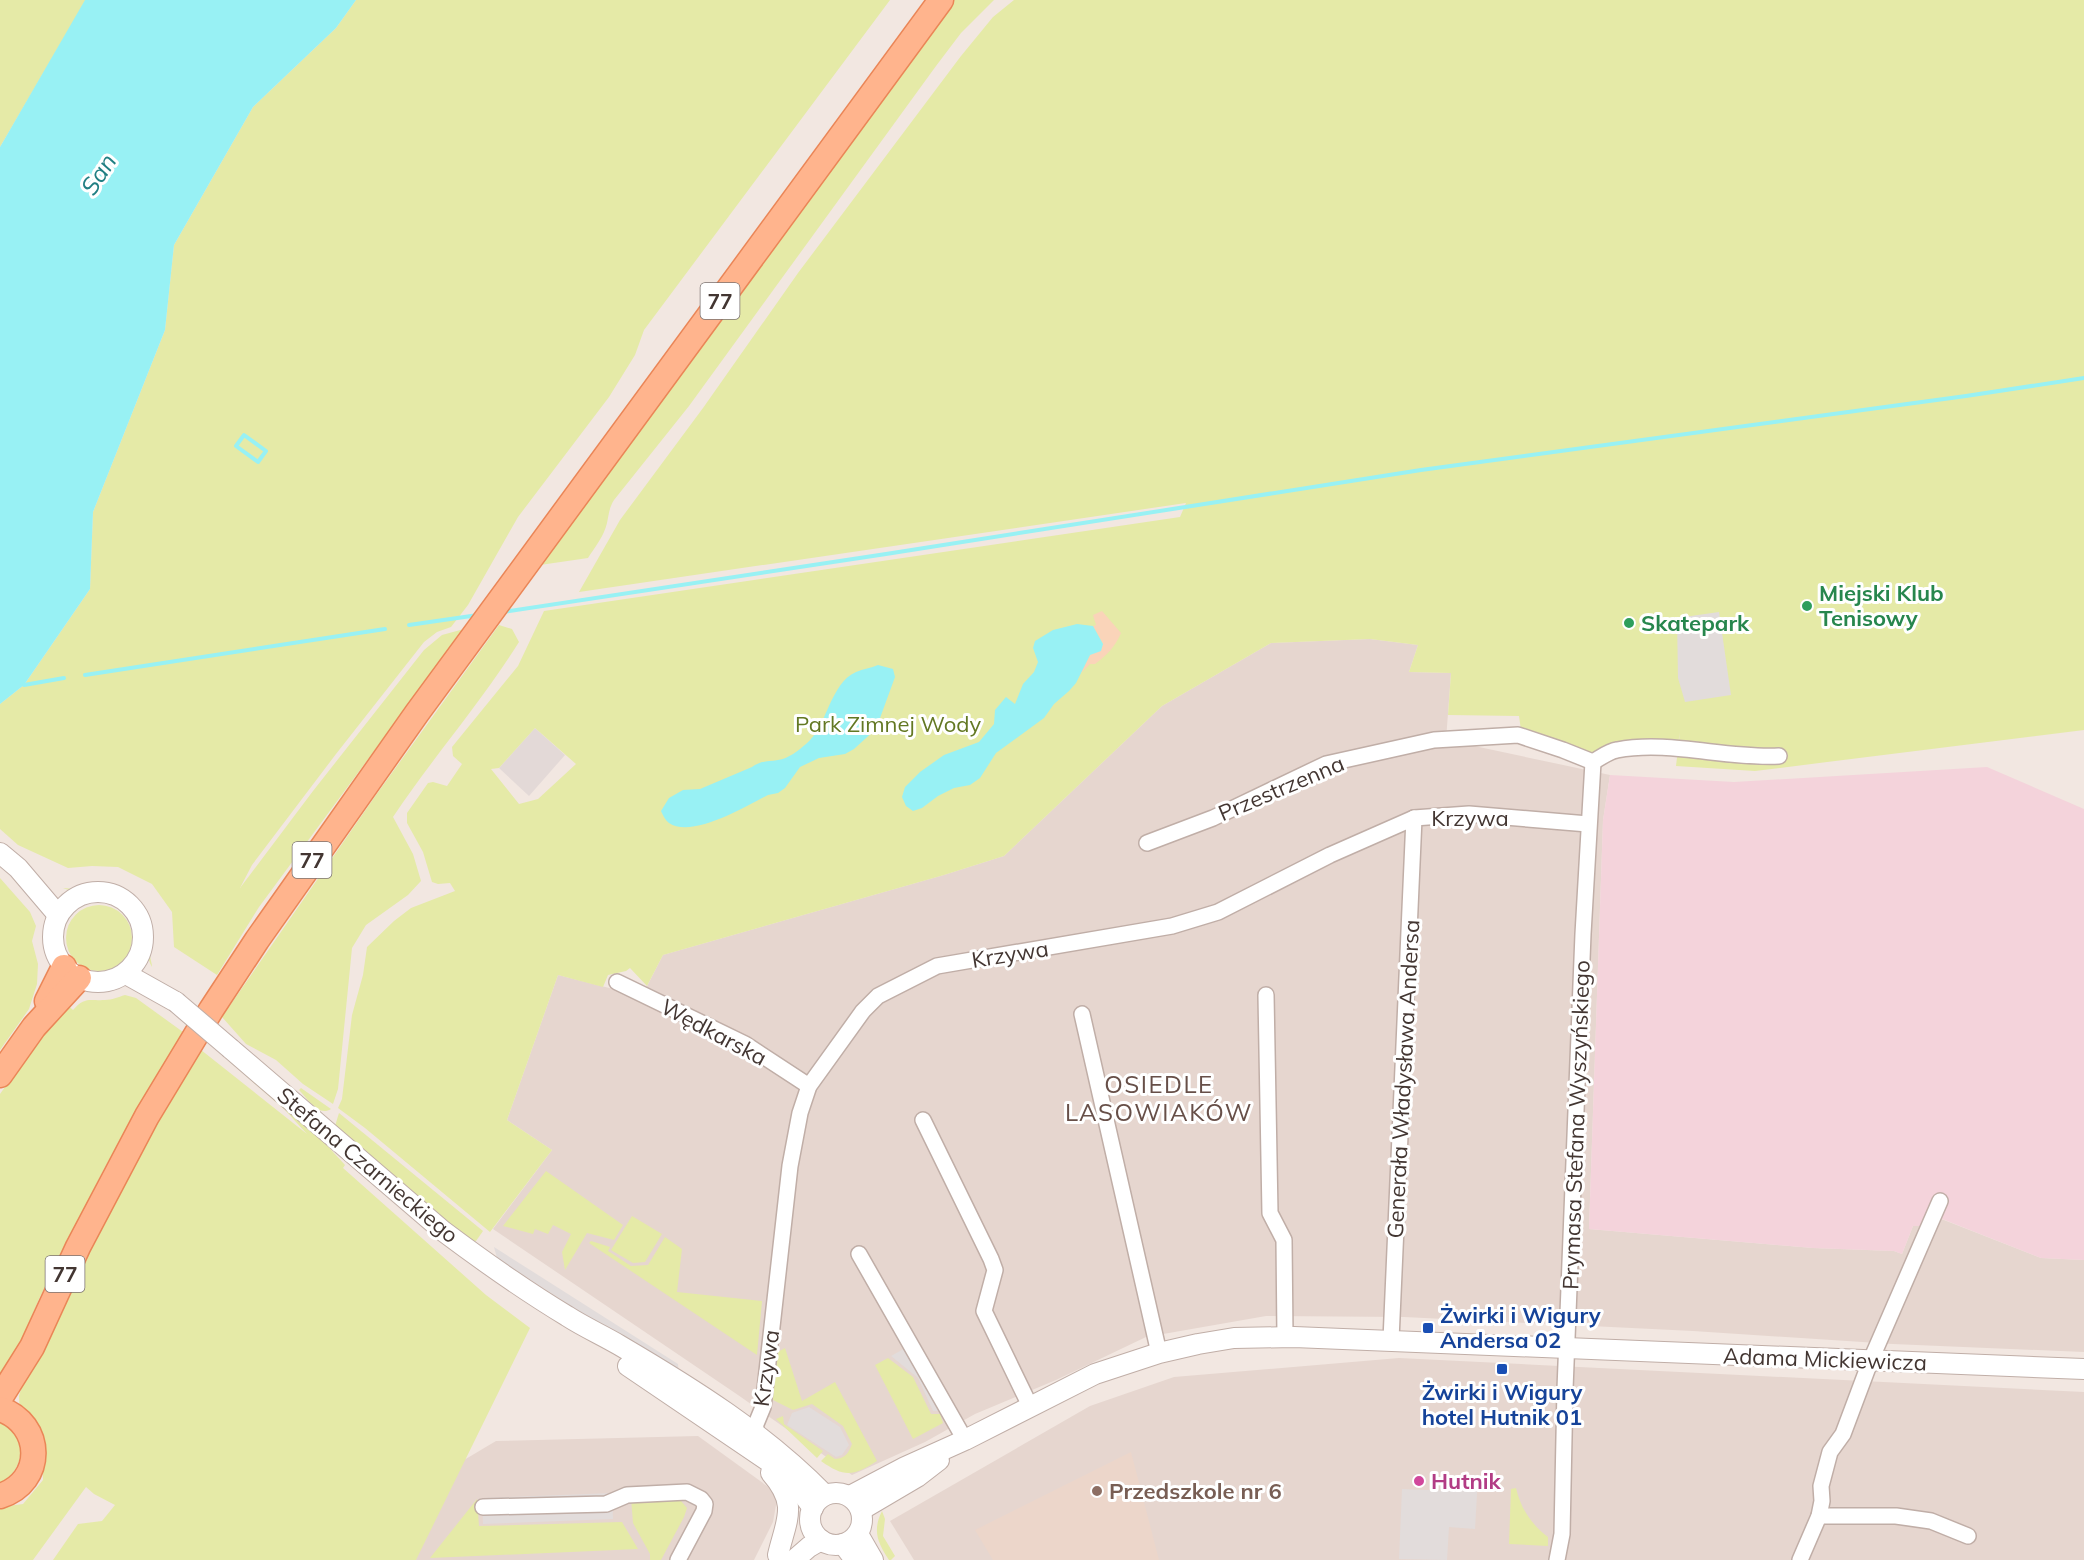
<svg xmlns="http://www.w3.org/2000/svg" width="2084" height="1560" viewBox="0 0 2084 1560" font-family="Mulish,sans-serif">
  <rect width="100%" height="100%" fill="#f2e7e1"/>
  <g fill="#e6d6cf">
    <path d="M1370,639l48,6 -9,27 42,1 -5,67 164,35 -7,45 -14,409 224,19 81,3 8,3 11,-28 13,-13 115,45 43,2v92l-191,-8 -200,-13 -289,-14 -138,-1 -120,21 -90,43 -81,34 -50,28 -73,33 -114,-80 -245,-166 59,-79 -45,-30 51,-145 63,16 19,9 23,-45 281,-80 60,-19 158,-150 109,-63z"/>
    <path d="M1399,1358l685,34v168h-1170l-24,-39 200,-115 84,-29z"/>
    <path d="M698,1436l80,58 -5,28 -19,38h-343l53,-100 32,-19z"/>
  </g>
  <path fill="#e3d9d7" d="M535,728l30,27 -36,41 -30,-28z"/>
  <path fill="#ecd6ca" d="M1131,1452l28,108h-166l-18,-30z"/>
  <path fill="#f4d3db" d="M1987,767l97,42v451l-43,-2 -114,-45 -7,13h-7l-11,28 -8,-3 -81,-3 -224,-19 14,-409 7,-45 124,7z"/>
  <g fill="#e5eaa7" fill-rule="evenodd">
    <path d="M0,0h86l-86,147z"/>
    <path d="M356,0h534l-246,330 -9,25 -26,42 -91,120 -50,88 -17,22 -14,5 -13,10 -88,112 -84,111 -12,23 73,-97 111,-141 18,-15 22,-6 -205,278 -42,68 -43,-28 -2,-35 -20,-28 -34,-17 -26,-1 -24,2 -50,-23 -18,-16v-125l24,-19 66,-96 3,-77 72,-182 9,-85 79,-138 83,-79z"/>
    <path d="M953,0h41l-33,33 -25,33 -247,340 -75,94c-5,8 -5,14 -7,23 -3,13 -12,24 -19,35l-48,7z"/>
    <path d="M1014,0h1070v730l-329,41 -79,-5 4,-34 -3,18h-61l-23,12 -71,-25 -3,-21 -71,-1 3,-42 -42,-1 9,-27 -48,-6 -99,4 -109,63 -158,150 -60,19 -281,80 -16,31 -17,-18 -4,3 -18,4 -5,12 -45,-12 -51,145 45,30 -62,82 -125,-104 -27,-20 4,-9 10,-84 11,-40 4,-28 27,-26 17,-13 44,-17 -5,-8 -12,1 -6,-2 -9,-30 -16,-29v-10l21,-30 5,-1 14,4 15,-22 -9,-8 -1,-9 66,-81 26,-55 636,-94 6,-14 -607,89 41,-72 83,-112 95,-135 163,-217 32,-39zM535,728l41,36 -38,35 -19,5 -28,-35 8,-1z"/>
    <path d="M499,625l13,4 7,13c-38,61 -86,115 -126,175l20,37 8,27 -13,14 -42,30 -14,23 -14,141 -5,15 -30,-20 -27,-24 -30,-16 -24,-27 154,-222z"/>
    <path d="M0,878l30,34 6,14 -4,15 6,23 -1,20 -8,25 -29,41z"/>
    <path d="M95,884c27,-2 53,18 57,46 1,8 -1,16 -2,24 0,5 2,9 2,13 -11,-18 7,-41 -15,-65 -13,-13 -30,-18 -47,-15 -10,2 -17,6 -27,1l12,1z"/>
    <circle cx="99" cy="938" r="33"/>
    <path d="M125,995l11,3 47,34 -78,135 -35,69 -31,63 -39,92v-297l65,-91 8,7c12,-14 17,-9 32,-10 7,0 13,-3 20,-5z"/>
    <path d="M191,1042l116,92 -22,-24 -55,-48 1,-2 81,69 33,36 -2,3 143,127 44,33 -114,232h-363l25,-36 24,-3 13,-16 -21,-11 -8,-7 -53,73h-33v-53l23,-3 20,-24 -1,-22 -22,-37 -1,-25 5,-17z"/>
    <path d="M301,1088l30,21c-13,8 -23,-10 -32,-19z"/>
    <path d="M339,1113l144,118 -7,10 -4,2 -137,-117z"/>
    <path d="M546,1171l77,54 -9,15 -27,-7 -22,37 -3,-18 9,-18 -18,-9 -5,9 -13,-5 -2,5 -30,-8z"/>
    <path d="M632,1216l30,18 -17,28 -12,1 -22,-13z"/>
    <path d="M665,1237l17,12 -5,43 85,9 -5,54 -168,-112 2,-2 19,6 -2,4 23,15 17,-1z"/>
    <path d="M785,1348l17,53 33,-19 42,79c-24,15 -32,17 -56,0l7,-7 7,5c10,-1 13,-5 17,-15l-9,-18 -31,-22 -19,6 -20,-10 1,-46z"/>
    <path d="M888,1358l25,19 18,37h9l3,9 -30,16 -38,-74z"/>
    <path d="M783,1416l1,8 39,27 -6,7 -41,-39z"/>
    <path d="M0,1422c28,13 26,48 0,61z"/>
    <path d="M1516,1488c5,21 15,36 32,49v9l-39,-2 2,-55z"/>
    <path d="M670,1497l11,4 6,7 -3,9 -23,43h-11v-6l-17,-31 -2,-25z"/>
    <path d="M477,1499l2,27 143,-4 16,27 -208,9z"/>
    <path d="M882,1511l3,8 -2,17 12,20 -4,4h-2c-11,-17 -17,-29 -7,-49z"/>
  </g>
  <path fill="#fad4b9" d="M1102,611l19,22c-6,14 -14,22 -26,31h-5l-9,9 9,-18 13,-11 -10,-18 3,-1 -3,-10z"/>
  <g fill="#e2dcdb">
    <path d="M1719,612l12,83 -46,7 -7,-24 -1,-60z"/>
    <path d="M494,1247l184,117 1,12 -182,-118z"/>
    <path d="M907,1347l37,64h-11l-15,-33 -27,-22z"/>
    <path d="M809,1407l31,20 9,18 -7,10 -6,2 -49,-32 5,-12z"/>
    <path d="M1454,1476l24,1 -3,52 -26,-2 -2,33 -48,-1 3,-70 51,2z"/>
    <path d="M612,1493l1,26 -130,5 -1,-26z"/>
  </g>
  <g fill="#98f1f4">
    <path d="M85,0h271l-20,28 -83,79 -79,138 -9,85 -72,182 -3,77 -66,96 -24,19v-557z"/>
    <path d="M1077,624l16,2 10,18 -2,7 -11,4 -14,28 -7,8 -15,13 -10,14 -48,35 -16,25 -10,7 -16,3 -16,8 -16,12 -9,3 -7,-5 -4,-9 3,-10 15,-15 24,-17 35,-13 15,-18 1,-14 11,-13 9,7 8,-20 11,-12 4,-10 -5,-14 2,-7 18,-11z"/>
    <path d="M878,665l15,4 2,8 -19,52 -22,20 -9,5 -26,4 -19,9 -15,21 -7,5 -10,2c-22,11 -76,44 -99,28 -4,-3 -6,-8 -8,-12l8,-13 14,-8 17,-1 52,-22c10,-7 15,-5 26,-7 10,-1 21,-10 28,-16 21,-17 24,-61 50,-72 7,-3 15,-4 22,-7z"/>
  </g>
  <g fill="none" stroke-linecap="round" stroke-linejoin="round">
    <g stroke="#98f1f4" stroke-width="4">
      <path d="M244,435l22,16 -8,11 -22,-16z"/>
      <path d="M503,612l383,-58 535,-84 545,-74 118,-18"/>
      <path d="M409,625l69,-10"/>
      <path d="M85,675l300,-46"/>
      <path d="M24,685l40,-7"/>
    </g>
    <g stroke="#c0aea7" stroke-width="18">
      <g id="minor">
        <path d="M1593,762c7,-4 16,-11 24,-12 52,-10 109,9 162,6"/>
        <path d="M1147,843l66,-25 113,-54 108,-24 84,-5 45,15 30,12"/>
        <path d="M617,982l128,62 64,42"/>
        <path d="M1266,995l4,218 14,27 1,97"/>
        <path d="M1082,1014l77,339"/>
        <path d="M923,1120l68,139 4,11 -11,41 46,95"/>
        <path d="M859,1254l106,186"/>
        <path d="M1391,1340l23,-522"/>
        <path d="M754,1443l2,-19 7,-17 27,-241 10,-53 9,-27 54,-75 15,-15 59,-30 235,-40 46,-14 112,-57 84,-37 55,-4 119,10"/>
        <path d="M483,1507l123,-3 21,-9 60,-3 14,7 4,5 -1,7 -26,49"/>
        <path d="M1819,1516h77l35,5 37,15"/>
        <path d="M1557,1560l5,-26 3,-145 18,-455 10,-172"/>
        <path d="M1800,1560l19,-44 3,-15 -1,-15 9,-34 13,-18 27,-72 70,-161"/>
      </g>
    </g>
    <g stroke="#c0aea7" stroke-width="22">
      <g id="tertiary">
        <path d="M0,853l18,15 40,47"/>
        <circle cx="98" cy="937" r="45"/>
        <path d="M126,974l50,28"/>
        <path d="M231,1049l212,182c40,30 81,59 124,85 17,11 35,19 52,29 75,44 145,88 206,150"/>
        <path d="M628,1366l146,99 25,24 14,19"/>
        <path d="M771,1473c28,32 15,47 7,82"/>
        <circle cx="836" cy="1519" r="26"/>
        <path d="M850,1496l55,-29 60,-27 130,-66 64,-21 39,-9 36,-6 60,-1 790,32"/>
        <path d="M861,1510l56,-33 22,-17"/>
        <path d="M858,1534l15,26"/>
        <path d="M843,1544l12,16"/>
        <path d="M794,1560l15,-13 12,-7"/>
      </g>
    </g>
    <g stroke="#ea8657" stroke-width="27">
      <g id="primary">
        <path d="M47,1001l17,-34"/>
        <path d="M0,1075l34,-48 45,-49"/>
        <path d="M0,1398l32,-51 46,-100 69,-131 64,-106 46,-70 160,-227 524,-713"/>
        <path d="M0,1409c44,15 45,73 0,87"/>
      </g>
    </g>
    <use href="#minor" stroke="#fff" stroke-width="15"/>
    <use href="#tertiary" stroke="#fff" stroke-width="20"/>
    <use href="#primary" stroke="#ffb48d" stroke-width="24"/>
    <g stroke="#c0aea7" stroke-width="22" stroke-linecap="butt">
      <path id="tertiary-bridge" d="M176,1002l55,47"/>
    </g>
    <use href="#tertiary-bridge" stroke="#fff" stroke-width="20"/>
  </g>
  <g fill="#2e9e5b" stroke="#fff" stroke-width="2">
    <circle cx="1807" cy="606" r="6"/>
    <circle cx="1629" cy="623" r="6"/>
  </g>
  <g fill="#1a4fb4" stroke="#fff" stroke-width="2">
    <rect x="1422" y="1322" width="12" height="12" rx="3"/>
    <rect x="1496" y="1363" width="12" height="12" rx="3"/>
  </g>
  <circle fill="#d1479c" stroke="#fff" stroke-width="2" cx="1419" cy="1481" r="6"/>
  <circle fill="#8d6e63" stroke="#fff" stroke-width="2" cx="1097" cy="1491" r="6"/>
  <g text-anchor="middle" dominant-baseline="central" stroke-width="6" stroke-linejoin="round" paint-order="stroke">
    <g fill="#fff" stroke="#7b7270" stroke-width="1.5">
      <rect x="700.5" y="283" width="39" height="36" rx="4.5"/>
      <rect x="292.5" y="842" width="39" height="36" rx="4.5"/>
      <rect x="45.5" y="1256" width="39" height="36" rx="4.5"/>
    </g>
    <g font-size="21" font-weight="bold" fill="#433632">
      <text x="720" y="301">77</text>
      <text x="312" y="860">77</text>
      <text x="65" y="1274">77</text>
    </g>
    <g font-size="22" font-weight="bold" fill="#27864d" stroke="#fff" text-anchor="start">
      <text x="1819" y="593">Miejski Klub<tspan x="1819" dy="25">Tenisowy</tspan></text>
      <text x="1641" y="623">Skatepark</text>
    </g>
    <g font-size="22" fill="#637823" stroke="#fff">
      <text x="888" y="724">Park Zimnej Wody</text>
    </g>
    <g font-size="22" fill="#433632" stroke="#fff">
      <text transform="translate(1281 788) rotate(-23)">Przestrzenna</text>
      <text x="1470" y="818">Krzywa</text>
      <text transform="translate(1010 954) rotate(-9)">Krzywa</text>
      <text transform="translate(714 1032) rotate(28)">Wędkarska</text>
      <text transform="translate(1403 1079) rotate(-87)">Generała Władysława Andersa</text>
      <text transform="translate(1576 1125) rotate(-88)">Prymasa Stefana Wyszyńskiego</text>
      <text transform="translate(368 1165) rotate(40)">Stefana Czarnieckiego</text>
      <text transform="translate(1825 1359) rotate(2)">Adama Mickiewicza</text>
      <text transform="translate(766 1368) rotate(-82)">Krzywa</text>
    </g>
    <g font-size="22" font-weight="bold" fill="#164399" stroke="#fff" text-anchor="start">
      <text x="1440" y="1315">Żwirki i Wigury<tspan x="1440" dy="25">Andersa 02</tspan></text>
      <text x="1502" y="1392" text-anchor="middle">Żwirki i Wigury<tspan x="1502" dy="25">hotel Hutnik 01</tspan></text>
    </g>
    <g font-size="22" font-weight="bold" fill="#b23c85" stroke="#fff" text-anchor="start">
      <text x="1431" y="1481">Hutnik</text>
    </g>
    <g font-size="22" font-weight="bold" fill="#785e54" stroke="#fff" text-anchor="start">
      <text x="1109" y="1491">Przedszkole nr 6</text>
    </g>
    <g font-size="24" font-style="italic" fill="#207f83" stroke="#fff">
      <text transform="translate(98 174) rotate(-57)">San</text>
    </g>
    <g font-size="24" letter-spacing="1.5" fill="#674f48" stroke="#fff">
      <text x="1159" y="1084">OSIEDLE<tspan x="1159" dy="28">LASOWIAKÓW</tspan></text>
    </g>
  </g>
</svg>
